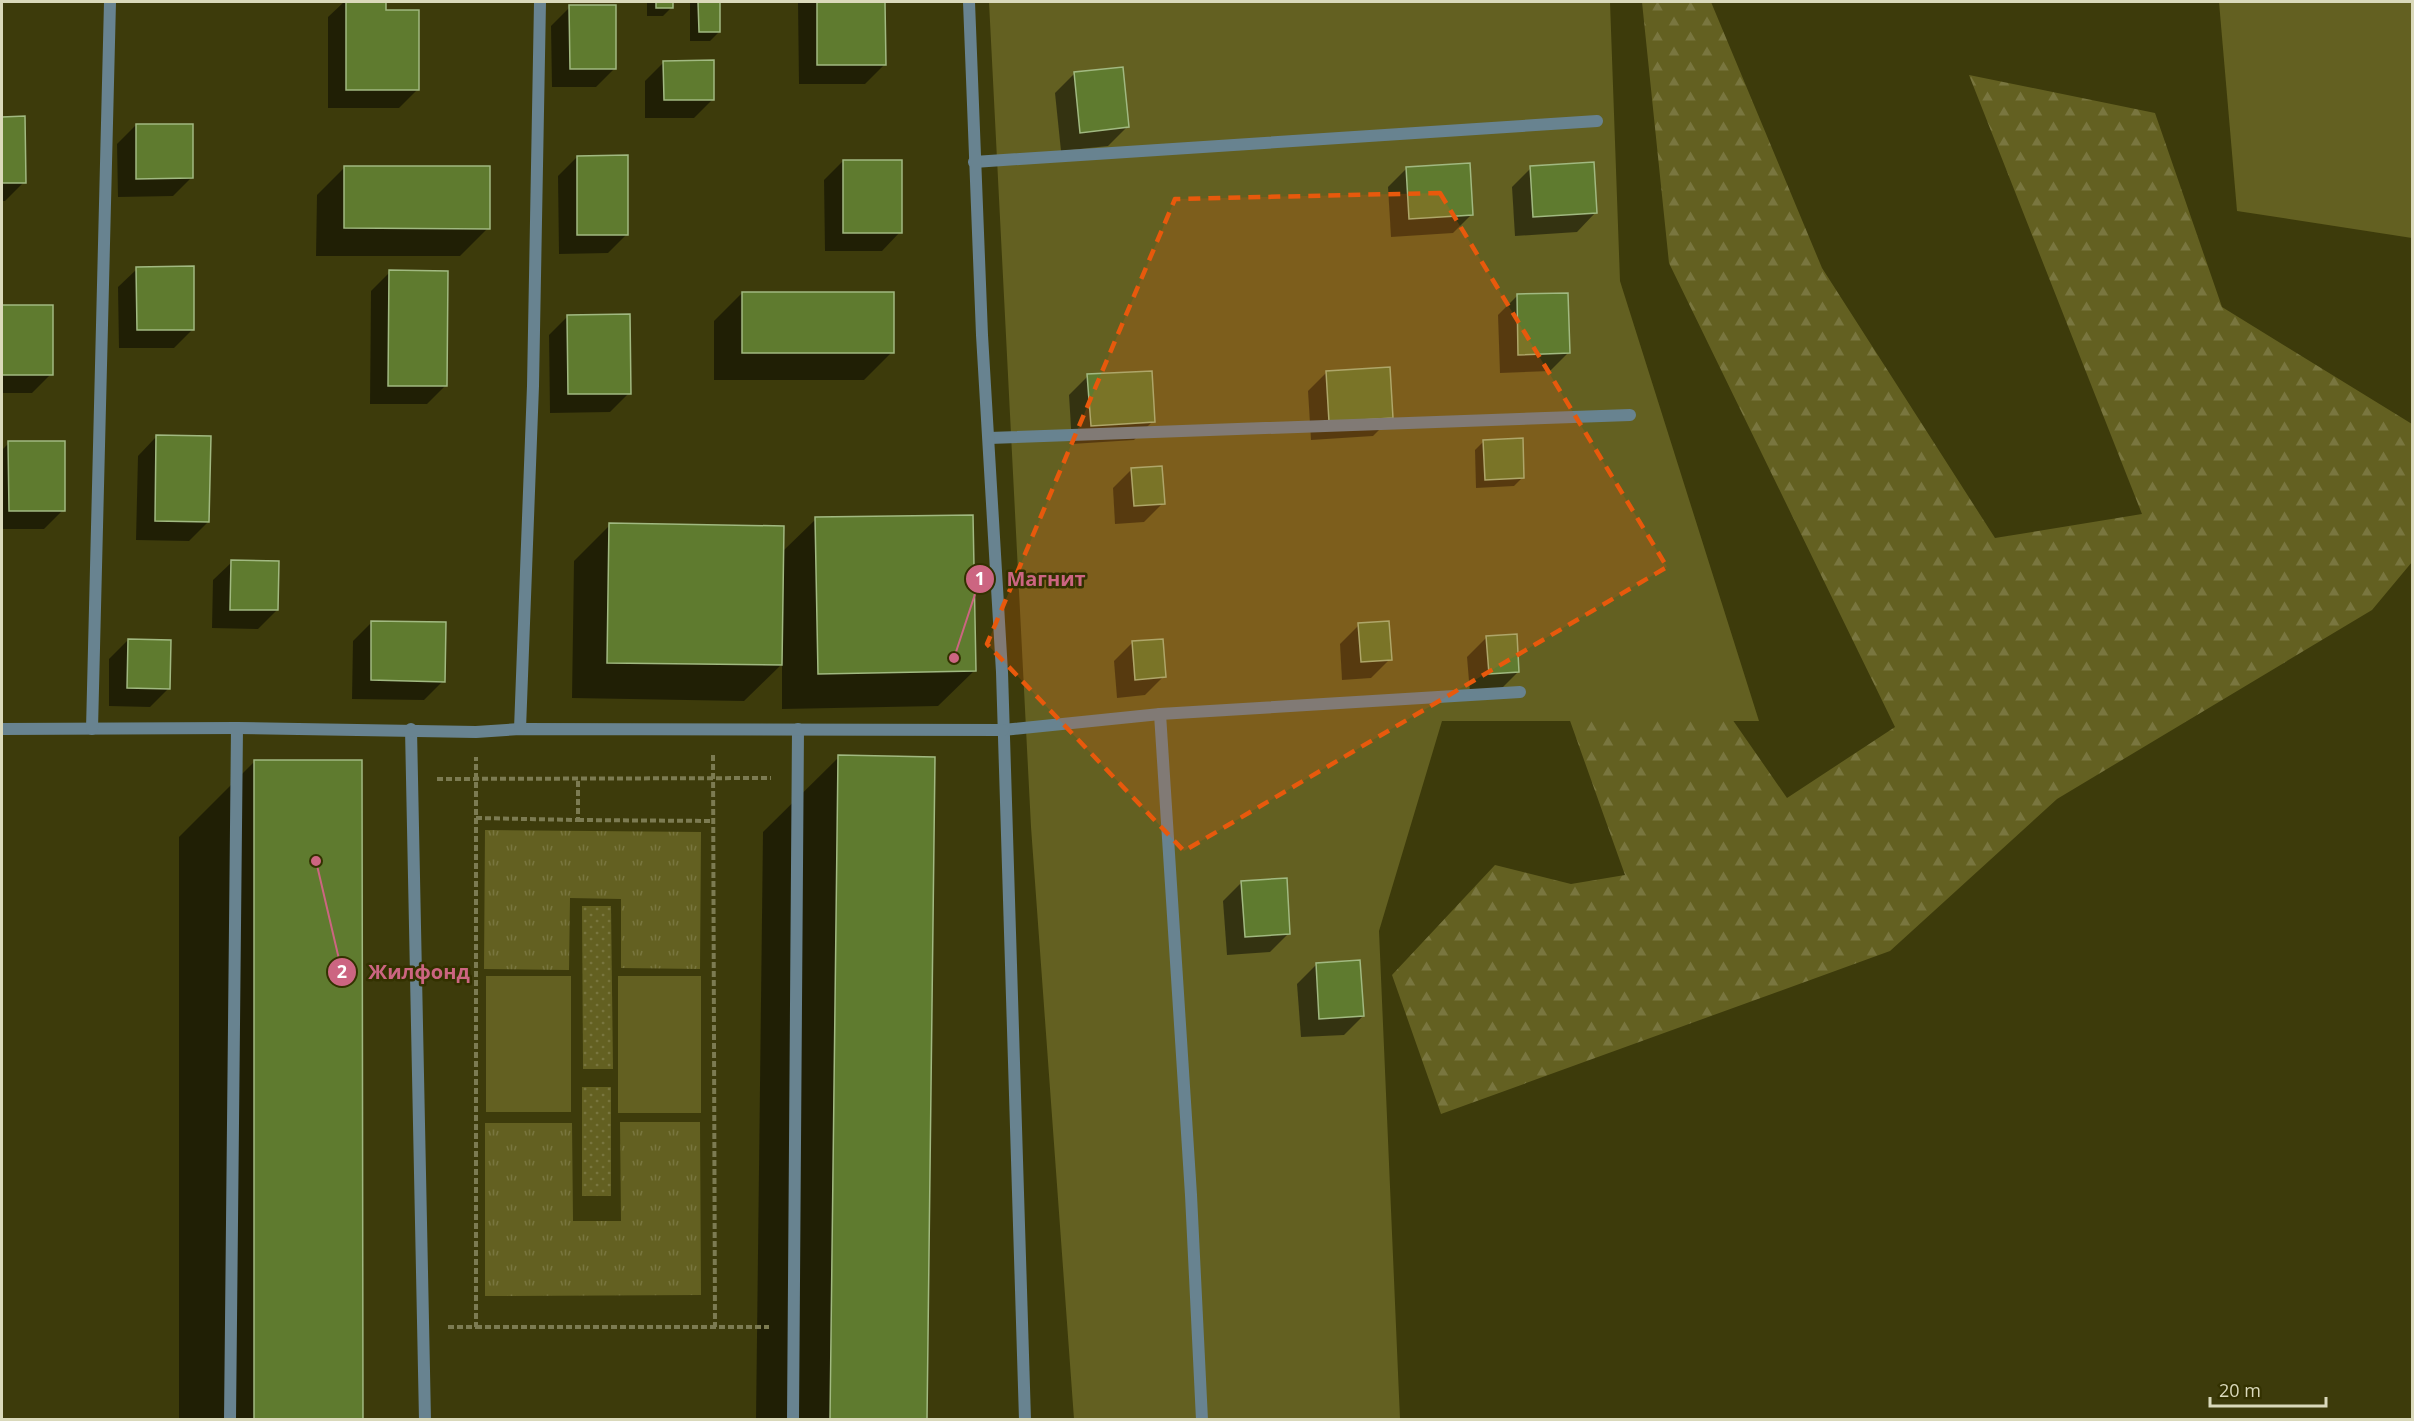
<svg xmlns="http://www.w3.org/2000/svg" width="2414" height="1421" viewBox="0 0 2414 1421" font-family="'Open Sans',sans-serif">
  <defs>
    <pattern id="grass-dots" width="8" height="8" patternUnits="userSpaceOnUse" patternTransform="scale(1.5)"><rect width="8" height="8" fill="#636021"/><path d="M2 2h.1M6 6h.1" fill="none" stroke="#79763f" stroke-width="1.8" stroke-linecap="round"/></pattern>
    <pattern id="forest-firs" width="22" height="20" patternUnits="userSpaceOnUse" patternTransform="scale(1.5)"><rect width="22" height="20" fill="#636021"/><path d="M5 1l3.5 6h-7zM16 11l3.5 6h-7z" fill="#79763f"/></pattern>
    <pattern id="park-tufts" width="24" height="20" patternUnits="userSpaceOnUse" patternTransform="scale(1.5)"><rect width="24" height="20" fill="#636021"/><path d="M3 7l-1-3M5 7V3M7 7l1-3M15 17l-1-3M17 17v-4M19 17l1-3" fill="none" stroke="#79763f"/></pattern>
  </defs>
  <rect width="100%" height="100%" fill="#3d3b0b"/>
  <g fill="url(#grass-dots)">
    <path d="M582,906h29l2,163h-30z"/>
    <rect x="582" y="1087" width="29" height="109"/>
  </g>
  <path fill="url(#forest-firs)" d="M1642,2h69l111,266 173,270 147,-24 -173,-439 186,38 67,194 190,117v138l-40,48 -315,189 -167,152 -449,163 -49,-139 103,-110 76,19 54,-9 -72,-202 122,-36 112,161 108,-71 -226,-464z"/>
  <g fill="url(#park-tufts)">
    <path d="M485,830l216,2 -1,137 -79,-1v-69l-51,-1 -1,72 -85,-1z"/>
    <path d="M620,1122h80l1,173 -216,1v-173h87l1,98h48z"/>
  </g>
  <g fill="#636021">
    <path d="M989,2h621l10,279 139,440h-317l-63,210 21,488h-326l-43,-592z"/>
    <path d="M2219,2h193v236l-175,-27z"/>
    <rect x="486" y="976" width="85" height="136"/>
    <rect x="618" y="976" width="83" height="137"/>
  </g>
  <g fill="#0007">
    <path d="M344,2h41v10l33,77 -19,19h-71v-91z"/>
    <path d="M647,2h25v5l-9,9h-16z"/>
    <path d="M690,2h29v30l-9,9h-20z"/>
    <path d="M798,2h85l1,63 -19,19h-66z"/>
    <path d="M570,7l45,61 -19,19h-44l-1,-61z"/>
    <path d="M664,62l49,37 -19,19h-49v-37z"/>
    <path d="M1074,74l53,53 -19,19 -47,5 -6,-58z"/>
    <path d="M2,118h22v64l-19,19h-3z"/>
    <path d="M136,125l56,52 -19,19 -55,1 -1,-53z"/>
    <path d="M577,157l50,77 -19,19 -49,1 -1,-78z"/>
    <path d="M843,161l57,71 -18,19h-57l-1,-71z"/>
    <path d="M345,167l143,61 -28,28h-144l1,-61z"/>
    <path d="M1407,168l65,46 -19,19 -62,4 -3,-50z"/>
    <path d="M1531,168l64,45 -18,19 -62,4 -3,-49z"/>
    <path d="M137,269l56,60 -19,19h-55l-1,-61z"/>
    <path d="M390,272l56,113 -19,19h-57l1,-113z"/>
    <path d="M742,293l150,59 -28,28h-150v-59z"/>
    <path d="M1517,296l52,56 -19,19 -50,2 -2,-58z"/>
    <path d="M2,307h49v67l-19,19h-30z"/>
    <path d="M568,316l61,77 -19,19 -60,1 -1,-78z"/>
    <path d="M1327,372l65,45 -19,19 -62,4 -3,-49z"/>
    <path d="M1088,376l65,45 -19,19 -62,4 -3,-49z"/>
    <path d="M156,437l52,85 -19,19 -53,-1 2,-84z"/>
    <path d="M1484,441l39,36 -9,9 -38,2 -1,-38z"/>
    <path d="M9,443l54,67 -19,19h-42v-79z"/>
    <path d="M1132,469l31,34 -19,19 -29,2 -2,-36z"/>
    <path d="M816,519l159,151 -37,36 -156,3v-45l-38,37 -172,-3 2,-137 36,-36 172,27z"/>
    <path d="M232,562l45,48 -19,19 -46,-1 1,-48z"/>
    <path d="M372,622l71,59 -19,19 -72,-1 1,-58z"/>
    <path d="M1359,625l31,34 -19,19 -29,2 -2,-36z"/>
    <path d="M1486,638l32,34 -19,19 -29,2 -3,-36z"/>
    <path d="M128,640l41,48 -19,19 -41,-1v-47z"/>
    <path d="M1133,642l31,34 -19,19 -28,3 -3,-37z"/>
    <path d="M839,757l86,663h-169l7,-588z"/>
    <path d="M255,761l106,659h-182v-583z"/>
    <path d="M1242,882l47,51 -19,19 -43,3 -4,-54z"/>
    <path d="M1316,965l47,51 -19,19 -43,2 -4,-53z"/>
  </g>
  <g fill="#5f7b2f" stroke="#a1b981" stroke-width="1.5">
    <path d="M346,2h40v8h33v80h-73z"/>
    <rect x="656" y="2" width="17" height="6"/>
    <path d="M698,2h22v30h-21z"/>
    <path d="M817,2h68l1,63h-69z"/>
    <path d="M569,5h47v64h-46z"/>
    <path d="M714,60v40h-50l-1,-39z"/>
    <path d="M1123,67l6,60 -49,6 -6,-61z"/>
    <path d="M25,116l1,67h-24v-66z"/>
    <path d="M136,124h57v54l-57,1z"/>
    <path d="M628,155v80h-51v-79z"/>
    <rect x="843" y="160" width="59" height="73"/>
    <path d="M1594,162l3,51 -64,4 -3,-51z"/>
    <path d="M1470,163l3,52 -64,4 -3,-52z"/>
    <path d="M344,166h146v63l-146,-1z"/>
    <path d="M194,266v64h-57l-1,-63z"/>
    <path d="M389,270l59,1 -1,115h-59z"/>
    <rect x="742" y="292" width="152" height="61"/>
    <path d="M1568,293l2,60 -52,2 -1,-61z"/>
    <rect x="2" y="305" width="51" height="70"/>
    <path d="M630,314l1,80h-63l-1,-79z"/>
    <path d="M1390,367l3,51 -64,4 -3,-51z"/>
    <path d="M1152,371l3,51 -64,4 -4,-52z"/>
    <path d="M156,435l55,1 -2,86 -54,-1z"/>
    <path d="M1523,438l1,40 -39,2 -2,-40z"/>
    <path d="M8,441h57v70h-56z"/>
    <path d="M1162,466l3,38 -31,2 -3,-38z"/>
    <path d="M973,515l3,156 -158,3 -3,-157z"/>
    <path d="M609,523l175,3 -2,139 -175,-2z"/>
    <path d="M231,560l48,1 -1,49h-48z"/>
    <path d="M371,621l75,1 -1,60 -74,-2z"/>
    <path d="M1389,621l3,39 -31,2 -3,-39z"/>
    <path d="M1517,634l2,38 -30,2 -3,-38z"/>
    <path d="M128,639l43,1 -1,49 -43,-1z"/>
    <path d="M1163,639l3,38 -31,3 -3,-39z"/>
    <path d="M838,755l97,2 -8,663h-97z"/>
    <path d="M254,760h108l1,660h-109z"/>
    <path d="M1287,878l3,56 -45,3 -4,-56z"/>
    <path d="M1360,960l4,56 -45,3 -3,-56z"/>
  </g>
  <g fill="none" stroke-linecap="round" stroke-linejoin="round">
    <g stroke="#7c7b52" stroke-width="4" stroke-dasharray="6 3" stroke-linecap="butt">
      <path d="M713,755l2,572"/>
      <path d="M437,779l334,-1"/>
      <path d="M476,818l102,2v-41"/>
      <path d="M578,820l135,1"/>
      <path d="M448,1327h28v-570"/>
      <path d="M476,1327h293"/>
    </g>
    <g stroke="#688390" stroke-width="12">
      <path d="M974,162l623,-41"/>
      <path d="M989,438l641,-23"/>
      <path d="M1160,714l31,481 11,225"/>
      <path d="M411,729l14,691"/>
      <path d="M1003,730l157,-16 360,-22"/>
      <path d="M230,1420l7,-692"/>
      <path d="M793,1420l5,-691"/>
    </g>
    <g stroke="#688390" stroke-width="12">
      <path d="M969,2l13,333 20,337 23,748"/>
      <path d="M2,729l235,-1 239,4 44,-3 483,1"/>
      <path d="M92,729l18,-727"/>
      <path d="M520,729l13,-343 7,-384"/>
    </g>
  </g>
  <path fill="#e8590c" fill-opacity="0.2" stroke="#e8590c" stroke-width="4.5" stroke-dasharray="12 8" stroke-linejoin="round" d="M1440,193l227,374 -483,284 -197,-207 188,-445z"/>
  <path fill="none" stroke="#cc6581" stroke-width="2" d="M954 658L980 579M316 861L342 972"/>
  <g fill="#cc6581" stroke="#333100" stroke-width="2">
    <circle cx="954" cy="658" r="6"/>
    <circle cx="316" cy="861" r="6"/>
    <circle cx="980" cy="579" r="15"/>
    <circle cx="342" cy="972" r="15"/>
  </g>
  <g font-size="18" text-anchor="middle" font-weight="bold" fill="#fff">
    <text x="980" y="585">1</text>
    <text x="342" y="978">2</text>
  </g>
  <g font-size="20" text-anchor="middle" font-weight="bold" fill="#cc6581" stroke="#333100" stroke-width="5" stroke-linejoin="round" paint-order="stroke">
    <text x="1046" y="586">Магнит</text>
    <text x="419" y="979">Жилфонд</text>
  </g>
  <rect width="2414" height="1421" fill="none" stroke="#dad9bb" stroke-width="6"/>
  <path d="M2210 1397v9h116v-9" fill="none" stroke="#dad9bb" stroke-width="3"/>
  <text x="2219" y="1397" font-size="18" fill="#dad9bb" stroke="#333100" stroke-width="4.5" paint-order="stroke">20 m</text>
</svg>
